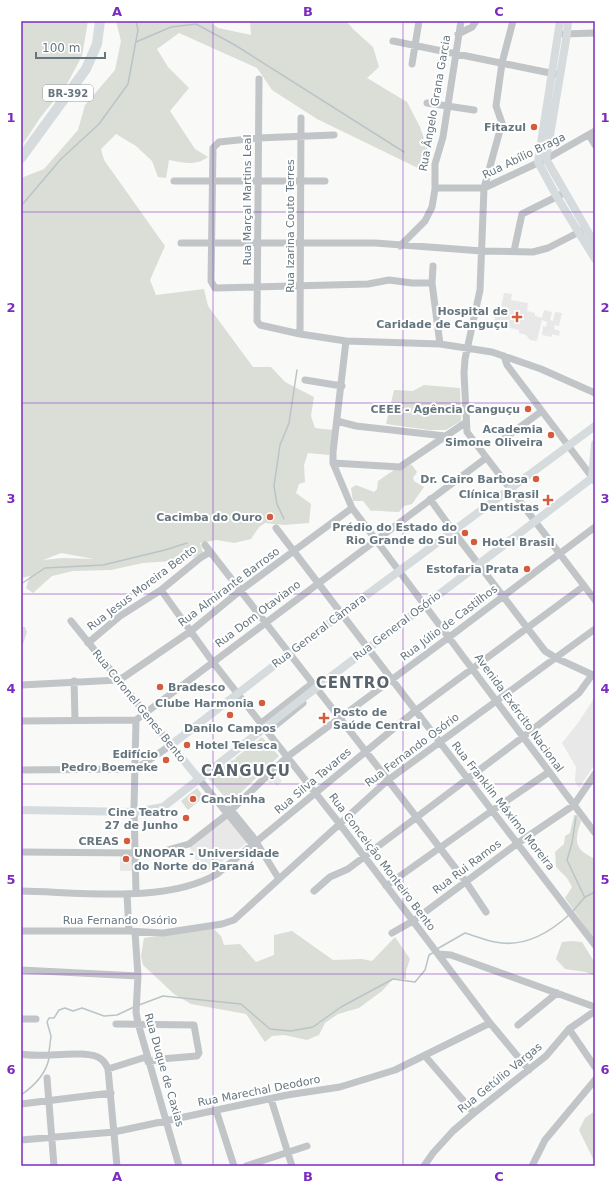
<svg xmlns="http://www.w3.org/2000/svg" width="616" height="1187" font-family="'DejaVu Sans',sans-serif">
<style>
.built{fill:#e7e8e7}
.green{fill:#daded7;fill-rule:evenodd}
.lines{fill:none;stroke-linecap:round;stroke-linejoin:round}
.stream{stroke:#bac4c8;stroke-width:1.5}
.minor{stroke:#c1c5c8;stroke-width:7}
.major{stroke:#d6dbde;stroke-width:8}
.highway{stroke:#d6dbde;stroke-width:10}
.grid{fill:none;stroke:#7b2cbf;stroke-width:1;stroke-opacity:0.55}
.poi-dot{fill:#d45c3d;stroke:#fff;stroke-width:1.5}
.labels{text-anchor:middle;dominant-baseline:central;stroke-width:4;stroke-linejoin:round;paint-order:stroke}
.shield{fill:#fff;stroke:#949fa5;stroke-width:1}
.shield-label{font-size:10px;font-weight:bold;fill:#66767f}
.street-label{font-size:11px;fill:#66767f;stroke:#fff}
.poi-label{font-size:11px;font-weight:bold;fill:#66767f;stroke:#fff;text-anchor:end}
.district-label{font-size:15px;font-weight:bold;letter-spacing:1px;fill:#58636b;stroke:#fff}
.neatline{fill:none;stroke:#7b2cbf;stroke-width:1.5}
.grid-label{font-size:13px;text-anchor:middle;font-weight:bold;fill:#7b2cbf}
</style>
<rect width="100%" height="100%" fill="#f9f9f7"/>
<!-- built -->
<path class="built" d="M504,293l8,1 -1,6 17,3 -1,8 8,2v3l7,2 2,-8 8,2 -2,8 3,1 2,-9 7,1 -3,13 -4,-1 -1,4 6,2 -1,5 -7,-2v3l-10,-2 1,-9 3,1 1,-5 -5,-2 -5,21 -7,-1 -4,-5 -7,-2v-3l-18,-4 -1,3 -7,-1 3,-16h4z
M595,697v67l-16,24 -4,-7 1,-14 -14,-24 16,-20z
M278,768l4,5 -4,4 4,4 -5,5 -4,-4 -2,2 -5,-4z
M226,818l21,25 -31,23 -14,7 -13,-27z
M120,855h12v16h-12z"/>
<!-- green -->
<path class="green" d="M21,21h67l-6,35 -15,28 -27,34 -19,29z
M116,21h93l9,7 33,7 -1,-14h96l8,9 19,17 6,20 -12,11 40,24 13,25 9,26 -7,17 -105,-51 -45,-29 -15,-22 -78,-35 -22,16 11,18 21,21 -19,23 25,38 13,8c-12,9 -24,6 -39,3l-3,18 -8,-1 -6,-16 -16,-15 -20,-12 -15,15 3,11 61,86 -15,34 6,15 48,-6 4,17 45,61h18l14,15 29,15 -3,19 4,12 18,2 -4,25 -21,-2 -4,12 1,17 -6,2 -3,9 15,11 -2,19 -25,2 -19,-2 -6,4 -8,12 -17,4 -17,-3 -17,3 3,10 -16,7 -44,3 -32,7 -38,1 -21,5 -19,17 -7,-5 4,-12 -9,2v-400l23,-9 34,-39 7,-25 30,-35 6,-29zM61,553l33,6h1l-32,-1 -20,2z
M424,385l36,3 1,33 -15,9h-17l-43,-6 8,-34 19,1z
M408,464l4,1 5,7 -4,6 1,3 10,6 -12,17 -8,2 -5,6c-10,0 -18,-2 -28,-1l-8,-10h-10l-2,-13 5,-3 18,7 3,-3 1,-8c12,-8 15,-12 30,-17z
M21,627h4l2,5 -4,12h-2z
M262,737l17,19 -49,47 -22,-25 24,-18 2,1 -1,-2 3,1 -1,-2z
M197,788l7,9 -16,13 -7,-9z
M574,815h3l4,6c-6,19 -8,27 12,37l2,-1v83l-30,-42 7,-11 -5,-9 -11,-11 -1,-15 9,-8 1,-8 5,-3z
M212,927l9,9 3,9 16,-1 16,18 18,-7v-20l18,-4 41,29 29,-1 10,2 23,-24 15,22 -4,12v8h-13l-11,12 -23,17 -21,6 -13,9 -6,12 -12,5 -23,-5 -12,1 -7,6 -19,-28 -55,-10 -17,-10 -31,-29 -2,-9 3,-18z
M571,941l11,1 13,21v13l-9,-4 -21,-3 -9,-10 6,-17z
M595,1111v52l-16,-33 6,-12z"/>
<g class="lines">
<!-- stream -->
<path class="stream" d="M136,42l35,-15 25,-3 39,21 169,107
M21,206l40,-47 38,-35 29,-40 10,-54 -2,-9
M284,519l-7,-15 -3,-18 6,-41 9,-22 8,-53
M21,584l24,-16 58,-3 62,-15 22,-7
M576,817l-4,26 -5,17 17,36
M573,911l12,-14 10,-5
M437,949l28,-16c10,3 20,7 30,9 28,6 54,-9 74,-27
M139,1005l24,-9 78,8 29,25 21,2 22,-4 28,-20 52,-28 22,3 10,-12 4,-15 5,-3
M49,1052l2,-16 -4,-14 2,-4h5l5,-8 6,-2 8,3 9,-3 22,8 13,-1 17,-8
M21,1095c13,-9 25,-20 28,-37"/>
<!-- minor -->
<path class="minor" d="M513,21l-11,42 -6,43 6,17 -18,65 -4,102 -15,69 -1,14 3,59 128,168
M458,34l14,-7 4,-6
M563,34l32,-1
M393,41l167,34
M412,64l7,-43
M259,79l-2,242 3,4 40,9 46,7 94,3 52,8 49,17 54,24
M427,103l47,7
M334,135l-76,3 -39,4 -6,6 -2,133 4,7 153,-4 21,-4 23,3h20
M589,135l6,10
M174,181h151
M435,188h49l62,-29 49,-28
M181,243h194l107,8 51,1 15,-4 35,-18
M400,246l25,-25 7,-14 3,-18v-25l8,-27 18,-116
M514,251l8,-37 42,-21
M433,266l-1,17 8,61
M300,334l1,-216
M346,341l-13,111v11l19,45 243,325
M504,356l3,9 88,116
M305,380l37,6
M337,421l19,5 89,10
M502,440l40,-29
M333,463l67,4 65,-44
M430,499l23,32 92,120 11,7 39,18
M276,528l319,417
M205,545l183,235 78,102 20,30
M161,590l51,71 127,162 151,200 39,47
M88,643l32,-27 41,-26 39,-32 10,-6
M74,681l1,39
M21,685l97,-5 6,-3 67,-46 50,-41 111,-82
M21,721l115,-1 350,-262
M264,721l46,-36
M271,729l32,-26
M21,770l115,-1 35,-24 -100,-124
M199,779l54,66 6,4
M228,809l3,1 22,27 26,42
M21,852l115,1 24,-1 29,-8 36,-28 62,-59 165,-122 143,-108
M386,886l107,-76 56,-38
M21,891c58,1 145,13 196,-17l198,-163 169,-125
M314,891l16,-14 18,-8 175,-132 56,-44 13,-18
M136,893l-2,-85 2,-88
M127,894l2,37
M21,931h108l34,2 59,-9 12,-4 154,-140 207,-151
M135,932l3,44 -2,36 2,11 41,143
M392,933l21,-12 105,-78 56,-38 21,-31
M438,954l13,1 144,52
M21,970l117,6
M21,1019h15
M116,1024l78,1 5,28 -2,3 -36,3 -13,3
M518,1025l39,-32
M569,1029l26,38
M21,1054c20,5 66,-6 80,5 4,3 6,7 7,10l9,97
M425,1056l49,57
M108,1069l38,-12
M47,1078l7,88
M271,1099l21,67
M21,1104l90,-11
M216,1110l18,56
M21,1140l93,-8 173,-37 53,-8 55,-17 95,-47
M246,1166l61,-20
M424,1166l9,-13 20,-22 21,-18 72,-57 23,-27 26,-18
M532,1166l13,-26 50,-60"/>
<!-- major -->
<path class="major" d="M560,21l-22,141 19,35 38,62
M568,21l-1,13 -21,125 49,85
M199,779l-28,-34 170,-131 254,-188
M21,810l114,2 28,-5 153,-119 276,-210 3,-34"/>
<!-- highway -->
<path class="highway" d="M21,158l65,-89 11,-25 3,-23"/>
</g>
<!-- grid -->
<path class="grid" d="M213,21v1145M403,21v1145M21,212h574M21,403h574M21,594h574M21,784h574M21,974h574"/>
<!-- markers -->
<g class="poi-dot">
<circle cx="534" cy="127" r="4"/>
<path d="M515 311h4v4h4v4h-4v4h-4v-4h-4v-4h4z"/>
<circle cx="528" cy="409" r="4"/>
<circle cx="551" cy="435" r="4"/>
<circle cx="536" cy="479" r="4"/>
<path d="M546 494h4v4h4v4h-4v4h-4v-4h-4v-4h4z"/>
<circle cx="270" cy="517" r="4"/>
<circle cx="465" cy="533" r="4"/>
<circle cx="474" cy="542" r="4"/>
<circle cx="527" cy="569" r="4"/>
<circle cx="160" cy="687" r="4"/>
<circle cx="262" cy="703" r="4"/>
<circle cx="230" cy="715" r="4"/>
<path d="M322 712h4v4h4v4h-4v4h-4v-4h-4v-4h4z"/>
<circle cx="187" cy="745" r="4"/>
<circle cx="166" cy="760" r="4"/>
<circle cx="193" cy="799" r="4"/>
<circle cx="186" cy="818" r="4"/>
<circle cx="127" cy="841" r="4"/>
<circle cx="126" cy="859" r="4"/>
</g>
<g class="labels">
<!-- shield labels -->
<rect class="shield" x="43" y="85" width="50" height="16" rx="3"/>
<g class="shield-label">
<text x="68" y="93">BR-392</text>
</g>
<!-- street labels -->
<g class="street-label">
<text transform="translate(435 103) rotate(-80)">Rua Ângelo Grana Garcia</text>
<text transform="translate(524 156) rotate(-26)">Rua Abílio Braga</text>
<text transform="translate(247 200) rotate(-90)">Rua Marçal Martins Leal</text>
<text transform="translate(290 226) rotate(-90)">Rua Izarina Couto Terres</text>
<text transform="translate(229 587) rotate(-37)">Rua Almirante Barroso</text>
<text transform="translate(142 588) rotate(-37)">Rua Jesus Moreira Bento</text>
<text transform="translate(258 614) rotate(-37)">Rua Dom Otaviano</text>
<text transform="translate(449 623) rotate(-37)">Rua Júlio de Castilhos</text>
<text transform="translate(397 626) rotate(-37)">Rua General Osório</text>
<text transform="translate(319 631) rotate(-37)">Rua General Câmara</text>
<text transform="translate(139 706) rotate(51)">Rua Coronel Genes Bento</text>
<text transform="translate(519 713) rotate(54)">Avenida Exército Nacional</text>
<text transform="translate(412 750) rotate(-37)">Rua Fernando Osório</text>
<text transform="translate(313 781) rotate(-40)">Rua Silva Tavares</text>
<text transform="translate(503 806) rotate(52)">Rua Franklin Máximo Moreira</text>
<text transform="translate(382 862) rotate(53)">Rua Conceição Monteiro Bento</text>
<text transform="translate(467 867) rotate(-37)">Rua Rui Ramos</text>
<text x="120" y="920">Rua Fernando Osório</text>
<text transform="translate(164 1070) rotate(74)">Rua Duque de Caxias</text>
<text transform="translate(500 1078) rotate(-39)">Rua Getúlio Vargas</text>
<text transform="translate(259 1091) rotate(-11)">Rua Marechal Deodoro</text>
</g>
<!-- poi labels -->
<g class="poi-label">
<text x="526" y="127">Fitazul</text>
<text x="508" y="311">Hospital de<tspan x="508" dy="13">Caridade de Canguçu</tspan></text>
<text x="520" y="409">CEEE - Agência Canguçu</text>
<text x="543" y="429">Academia<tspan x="543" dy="13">Simone Oliveira</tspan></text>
<text x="528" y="479">Dr. Cairo Barbosa</text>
<text x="539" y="494">Clínica Brasil<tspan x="539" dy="13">Dentistas</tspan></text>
<text x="262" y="517">Cacimba do Ouro</text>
<text x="457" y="527">Prédio do Estado do<tspan x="457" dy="13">Rio Grande do Sul</tspan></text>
<text x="482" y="542" text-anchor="start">Hotel Brasil</text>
<text x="519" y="569">Estofaria Prata</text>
<text x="168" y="687" text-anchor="start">Bradesco</text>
<text x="254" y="703">Clube Harmonia</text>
<text x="333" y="712" text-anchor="start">Posto de<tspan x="333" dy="13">Saúde Central</tspan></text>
<text x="230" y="728" text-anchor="middle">Danilo Campos</text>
<text x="195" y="745" text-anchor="start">Hotel Telesca</text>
<text x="158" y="754">Edifício<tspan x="158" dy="13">Pedro Boemeke</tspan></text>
<text x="201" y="799" text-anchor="start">Canchinha</text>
<text x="178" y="812">Cine Teatro<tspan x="178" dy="13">27 de Junho</tspan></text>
<text x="119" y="841">CREAS</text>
<text x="134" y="853" text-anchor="start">UNOPAR - Universidade<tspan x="134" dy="13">do Norte do Paraná</tspan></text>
</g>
<!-- district labels -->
<g class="district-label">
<text x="353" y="683">CENTRO</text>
<text x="246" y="771">CANGUÇU</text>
</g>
</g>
<!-- border -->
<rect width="616" height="1187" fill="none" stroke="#ffffff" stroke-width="44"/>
<!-- scale -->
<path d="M36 52v6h69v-6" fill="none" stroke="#66767f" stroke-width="2"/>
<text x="42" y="52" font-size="12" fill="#66767f" stroke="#ffffff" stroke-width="3" paint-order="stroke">100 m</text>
<rect x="22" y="22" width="572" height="1143" class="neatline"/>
<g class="grid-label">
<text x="117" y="16">A</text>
<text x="308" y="16">B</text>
<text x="499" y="16">C</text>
<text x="11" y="122">1</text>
<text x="605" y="122">1</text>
<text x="11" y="312">2</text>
<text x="605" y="312">2</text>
<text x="11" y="503">3</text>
<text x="605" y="503">3</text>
<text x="11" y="693">4</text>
<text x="605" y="693">4</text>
<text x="11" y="884">5</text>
<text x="605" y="884">5</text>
<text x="11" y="1074">6</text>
<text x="605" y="1074">6</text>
<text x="117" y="1181">A</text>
<text x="308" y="1181">B</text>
<text x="499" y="1181">C</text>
</g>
</svg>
